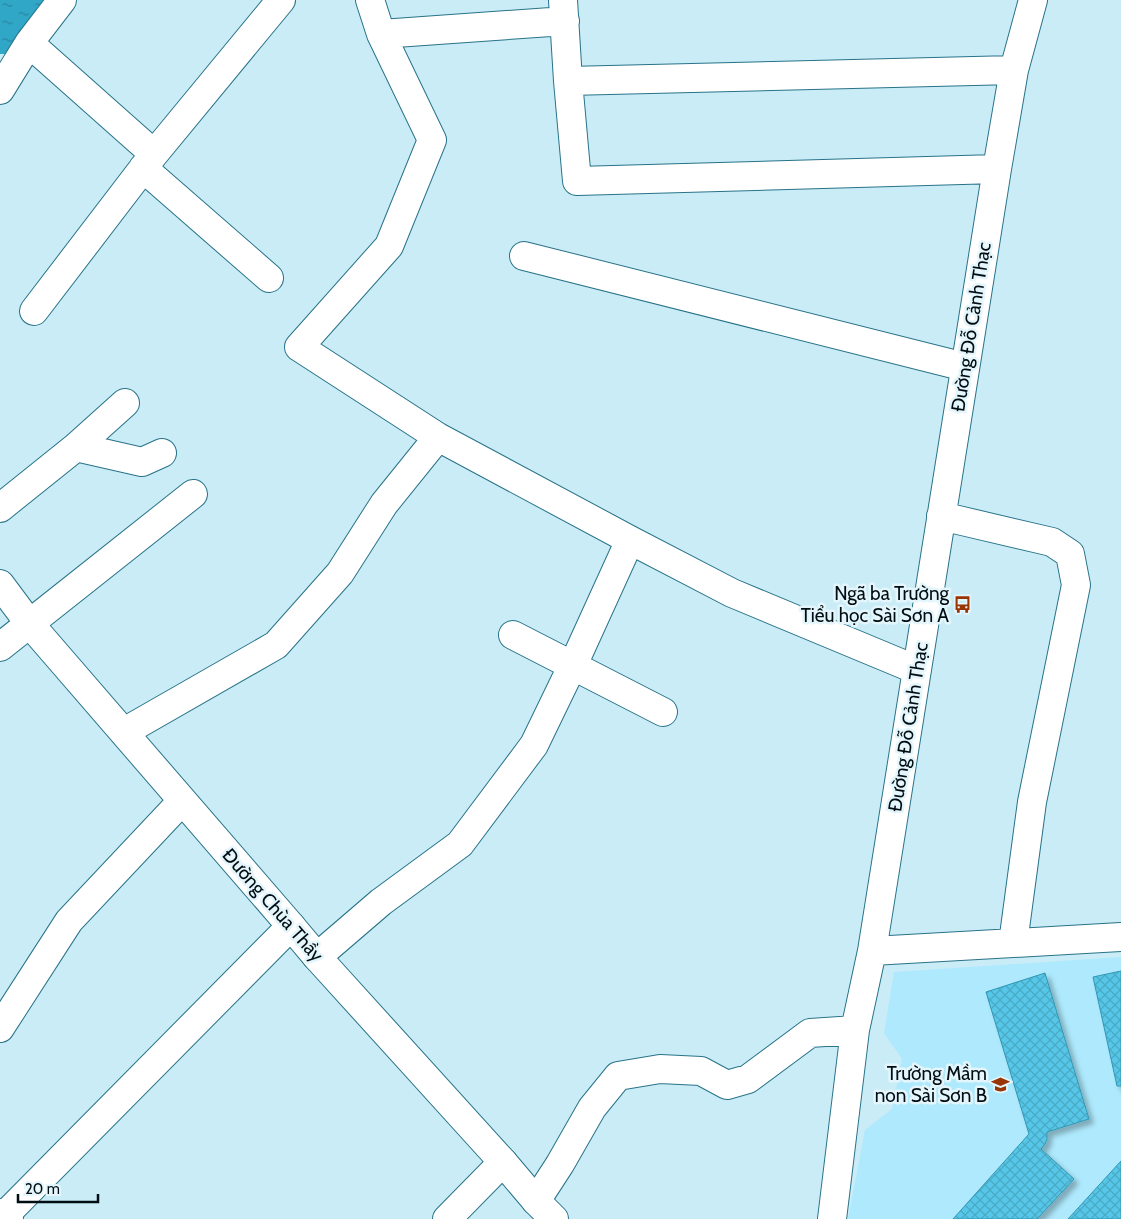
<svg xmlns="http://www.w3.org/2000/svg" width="1121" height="1219" font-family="Cabin,sans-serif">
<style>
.built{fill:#aee9fd}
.water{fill:url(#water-ripples)}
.building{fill:url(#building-cross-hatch);stroke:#3196b2;filter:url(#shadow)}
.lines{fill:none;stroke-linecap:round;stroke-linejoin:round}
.minor-casing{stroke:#287388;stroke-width:30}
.major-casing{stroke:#287388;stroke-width:30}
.minor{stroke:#fff;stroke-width:28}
.major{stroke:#fff;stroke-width:28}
.labels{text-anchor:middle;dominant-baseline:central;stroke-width:5;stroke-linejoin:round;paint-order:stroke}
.street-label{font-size:19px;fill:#000e14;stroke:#e4f6fb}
.poi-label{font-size:19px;fill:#000e14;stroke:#e4f6fb;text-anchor:end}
</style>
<defs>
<pattern id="water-ripples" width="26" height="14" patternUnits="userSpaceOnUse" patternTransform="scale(1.25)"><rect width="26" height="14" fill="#30a7c7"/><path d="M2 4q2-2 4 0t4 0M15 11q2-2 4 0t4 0" fill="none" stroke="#2686a0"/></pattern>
<pattern id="building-cross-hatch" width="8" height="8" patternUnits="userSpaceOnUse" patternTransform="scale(1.25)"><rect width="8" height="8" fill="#57c7e8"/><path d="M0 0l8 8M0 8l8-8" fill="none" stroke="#4aaac6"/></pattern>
<filter id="shadow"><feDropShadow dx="4.5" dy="4.5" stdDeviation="2.5" flood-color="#0004"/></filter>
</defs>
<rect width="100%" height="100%" fill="#c9ecf7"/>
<!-- built -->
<path class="built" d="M1121,957v262h-273l17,-89 27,-21 10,-50 -18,-26 10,-61z"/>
<!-- water -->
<path class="water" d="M0,0h55l-39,50 -11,4h-5z"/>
<!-- building -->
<path class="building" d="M1121,971v115h-4l-24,-109z
M1045,973l44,146 -42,13v7l-2,5 -4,5 33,30 -37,40h-84l76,-85 -43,-142z
M1121,1161v58h-53z"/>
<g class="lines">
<defs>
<path id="minor" d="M370,0l11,34 51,106 -43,106 -90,101 139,90 192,103 102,53 185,77
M563,0l5,81 9,100 420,-12
M381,34l184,-13
M29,43l125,111 127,-154
M568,81l446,-11
M0,90l29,-47 33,-43
M143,168l126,110
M524,256l441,111
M34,311l120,-157
M76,447l49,-44
M0,508l76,-61 66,15 20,-9
M941,516l111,26 18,12 6,31 -44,217 -19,141
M513,635l150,77
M0,647l193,-153
M124,732l152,-87 64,-72 44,-69 54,-67
M872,951l249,-14
M317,957l64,-55 79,-58 74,-99 45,-93 51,-112
M0,1028l69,-107 113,-120
M536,1201l24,-37 32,-56 26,-32 42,-7 41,2 26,14 21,-6 62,-46 45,-3
M4,1216l287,-290
M447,1219l56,-57
M832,1219l23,-189 17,-79 125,-782 17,-99 19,-70"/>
<path id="major" d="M0,584l29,39 262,303 26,31 186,205 33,39 18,18
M0,1213l9,6"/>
</defs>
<!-- minor casing -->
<use href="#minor" class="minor-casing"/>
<!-- major casing -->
<use href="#major" class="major-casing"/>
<!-- minor -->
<use href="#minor" class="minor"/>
<!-- major -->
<use href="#major" class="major"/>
</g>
<!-- icons -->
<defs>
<symbol id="bus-bare" viewBox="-9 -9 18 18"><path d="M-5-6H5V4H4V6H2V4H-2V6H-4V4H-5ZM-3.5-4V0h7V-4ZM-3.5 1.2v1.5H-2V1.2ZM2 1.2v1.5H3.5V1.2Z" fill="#993503" stroke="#e4f6fb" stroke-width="2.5" paint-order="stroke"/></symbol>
<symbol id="school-bare" viewBox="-9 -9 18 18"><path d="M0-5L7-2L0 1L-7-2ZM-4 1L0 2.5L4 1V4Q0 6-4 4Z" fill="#993503" stroke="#e4f6fb" stroke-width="2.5" paint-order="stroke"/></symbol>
</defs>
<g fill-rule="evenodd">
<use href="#bus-bare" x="950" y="592" width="25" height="25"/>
<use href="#school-bare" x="988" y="1072" width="25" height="25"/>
</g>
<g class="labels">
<!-- street labels -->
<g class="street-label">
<text transform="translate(971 327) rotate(-81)">Đường Đỗ Cảnh Thạc</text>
<text transform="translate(908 727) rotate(-81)">Đường Đỗ Cảnh Thạc</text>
<text transform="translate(273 905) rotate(49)">Đường Chùa Thầy</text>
</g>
<!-- poi labels -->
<g class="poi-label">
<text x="949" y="593">Ngã ba Trường<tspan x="949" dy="22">Tiểu học Sài Sơn A</tspan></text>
<text x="987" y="1073">Trường Mầm<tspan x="987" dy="22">non Sài Sơn B</tspan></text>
</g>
</g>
<!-- scale -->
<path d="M18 1194v8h80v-8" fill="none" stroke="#000e14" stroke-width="2.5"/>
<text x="25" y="1194" font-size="15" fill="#000e14" stroke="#e4f6fb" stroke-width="4" paint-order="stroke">20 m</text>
</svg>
